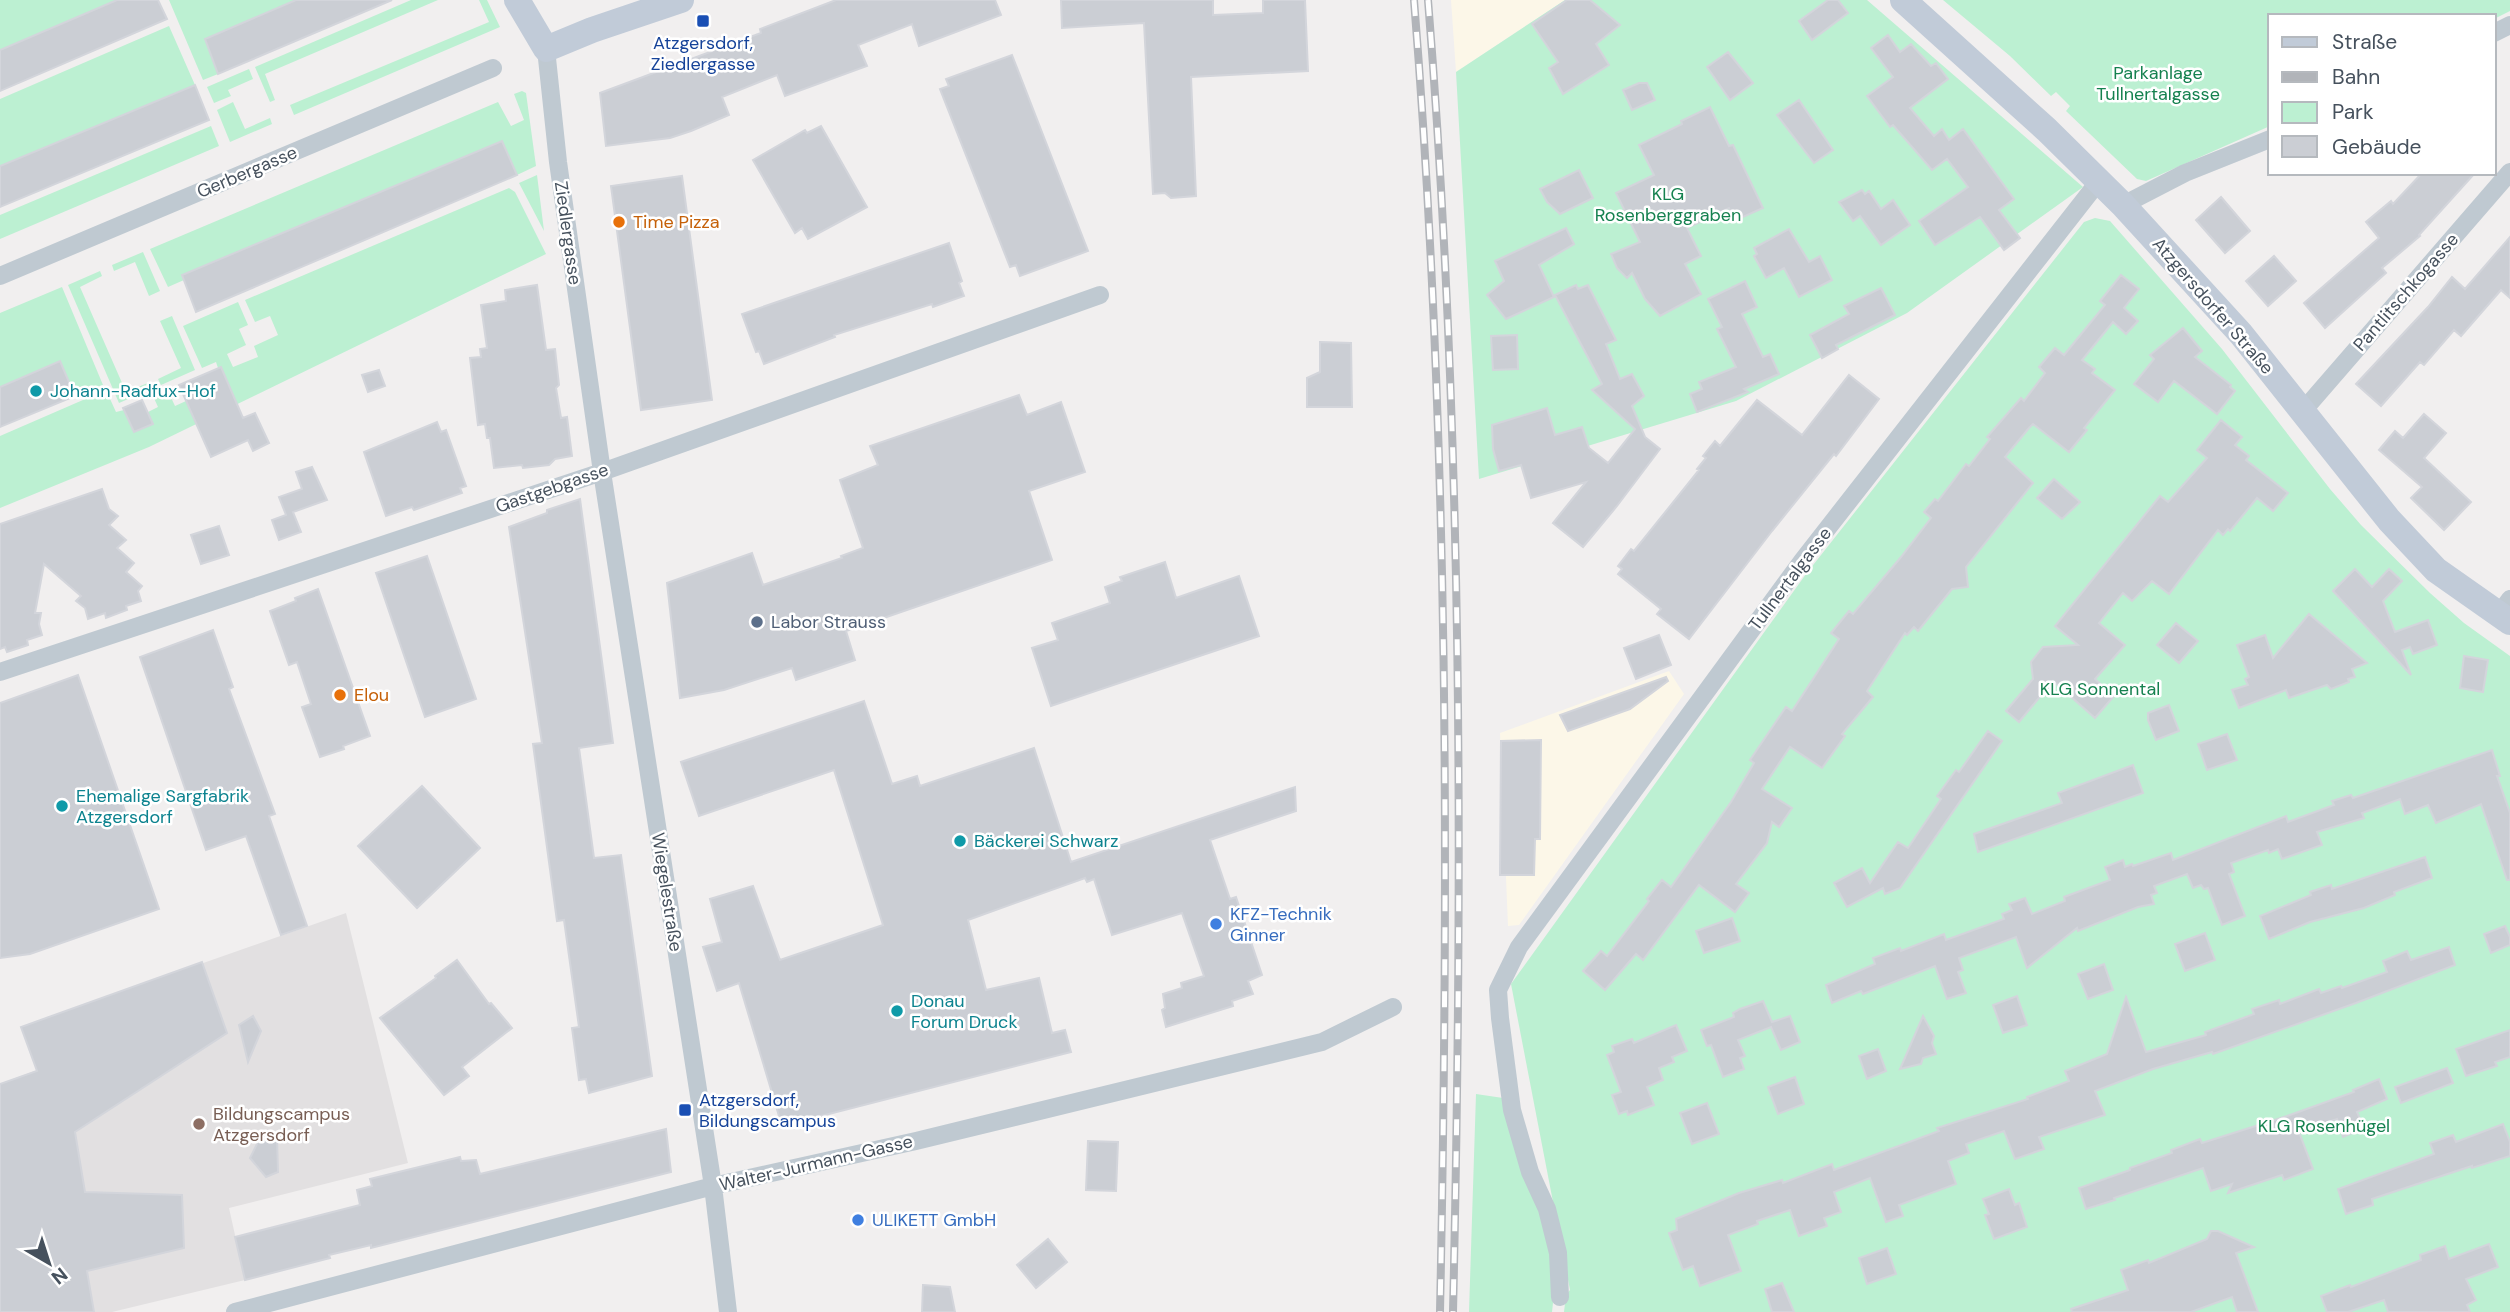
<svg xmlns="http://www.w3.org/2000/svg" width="2510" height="1312" font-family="'DM Sans',sans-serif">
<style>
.commercial{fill:#fcf7e8}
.education{fill:#e2e0e1}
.green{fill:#bcf0d2}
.building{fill:#cbced4;stroke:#d3d5db;stroke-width:2}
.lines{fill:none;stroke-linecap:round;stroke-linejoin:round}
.street{stroke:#bfc9d1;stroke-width:18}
.secondary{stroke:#c1cbd8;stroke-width:26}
.rail-casing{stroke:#b1b4b9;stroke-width:8}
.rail{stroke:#fff;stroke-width:5;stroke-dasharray:16;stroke-linecap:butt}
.transit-dot{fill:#1a4fb4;stroke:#fff;stroke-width:2.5}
.food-dot{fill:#e8710a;stroke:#fff;stroke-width:2.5}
.culture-dot{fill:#0f9aa8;stroke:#fff;stroke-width:2.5}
.service-dot{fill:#5c6f8a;stroke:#fff;stroke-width:2.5}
.shop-dot{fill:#3f7fe0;stroke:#fff;stroke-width:2.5}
.education-dot{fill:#8d6e63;stroke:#fff;stroke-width:2.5}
.labels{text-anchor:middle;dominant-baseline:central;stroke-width:5;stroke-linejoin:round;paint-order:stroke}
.transit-label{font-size:18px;fill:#164399;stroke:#fff}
.park-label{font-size:18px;fill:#15814f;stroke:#fff}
.street-label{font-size:18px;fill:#46515d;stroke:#fff}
.food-label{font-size:18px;fill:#c56008;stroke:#fff;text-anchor:start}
.culture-label{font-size:18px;fill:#0d838f;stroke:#fff;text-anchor:start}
.service-label{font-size:18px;fill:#4e5e75;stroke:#fff;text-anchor:start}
.shop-label{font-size:18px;fill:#366cbe;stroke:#fff;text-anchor:start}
.education-label{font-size:18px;fill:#785e54;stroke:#fff;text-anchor:start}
</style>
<rect width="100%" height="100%" fill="#f1efef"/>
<!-- commercial -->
<path class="commercial" d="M1451,0h114l-109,72z
M1669,671l15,23 -165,231 -11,1 -8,-193z"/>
<!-- education -->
<path class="education" d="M346,913l62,250 -179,45 16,72 -133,32h-112v-228l37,-14 -16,-43z"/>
<!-- green -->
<path class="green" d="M0,0h117l-117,50z
M169,0h127l-91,39 13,35 -15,6z
M411,0h27l-173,74 10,26 -5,2 -15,-35z
M479,0h8l13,27 -206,88 -4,-10 199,-83z
M1565,0h302l216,187 -176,126 -171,88 -257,78 -23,-407z
M1943,0h567v11l-16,8v-3h-224v110l-124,55 -9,-2 -71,-68 4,-5 -14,-14 -5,4 -41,-40z
M169,26l26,59 -195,81v-67z
M249,69l4,10 -25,11 3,6 -17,7 -7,-16z
M522,91l4,2 10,73 -19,9 -15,-33 -319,133 1,5 -16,7 -18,-38 348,-147 13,24 13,-6 -10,-26z
M233,102l12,27 25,-11 2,6 -42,18 -13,-32z
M211,126l8,20 -219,93v-24z
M537,175l7,56 -25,-48z
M509,188l6,4 31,62 -397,193 -149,61v-72l106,-46 10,22 8,-2 10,22 19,-8 -5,-12 10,-5 -5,-11 14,-7 8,17 11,-5 32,-33 -2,-6 -14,6 -19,-42 55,-24 10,23 -9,4 7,16 -19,9 6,13 25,-10 -4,-11 24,-11 -8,-19 -15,6 -10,-22z
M2095,218l15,3 112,128 108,140 31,36 69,68 34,30 46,33v656h-946l2,-17 4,-5 -59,-306 295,-410 278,-352z
M143,252l17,39 -11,5 -14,-34 -21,9 -2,-6z
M100,271l2,5 -22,11 46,105 24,-10 3,6 -34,15 -51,-118z
M62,287l41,98 -28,11 -15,-35 -60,26v-74z
M172,316l23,54 -34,15 -3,-6 23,-11 -21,-47z
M1476,1094l27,4 40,119 12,68 -3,27h-83z"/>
<!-- building -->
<path class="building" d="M117,0h41l9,19 -167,72v-41z
M296,0h96l-174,74 -13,-35z
M836,0h159l6,15 -82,31 -7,-22 -54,21 9,21 -82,30 -8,-21 -55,22 7,18 -38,16 -21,7 -64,8 -6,-53 161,-60 -1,-4z
M1061,0h152v15l50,-2v-13h42l3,71 -117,6 5,119 -25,2 -6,-5 -12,1 -9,-171 -82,5z
M1567,0h23l30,25 -24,19 13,21 -46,29 -14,-26 9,-6 -26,-38z
M1828,0h10l10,13 -36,27 -13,-19z
M1888,35l12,17 11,-8 20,22 5,-3 12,16 -38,29 24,28 8,-7 7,11 14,-11 51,70 -15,11 21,28 -16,12 -24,-33 -45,28 -16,-24 49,-34 -21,-28 -15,11 -39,-45 -3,2 -23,-31 26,-19 -22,-29z
M1728,52l25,31 -23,17 -23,-33z
M1012,55l76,196 -68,25 -4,-11 -6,2 -70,-178 9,-3 -3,-7z
M1639,83h8l8,17 -23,10 -9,-20z
M195,85l14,35 -209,87v-41z
M1799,100l34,50 -19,13 -37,-48z
M1710,107l19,39 4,-1 30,63 -29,13 -5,-13 -42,20 14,28 -16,8 16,30 -41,22 -15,-17 -13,-26 -5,5 -10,-10 -6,-14 29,-12 -24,-49 38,-18 -15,-30 43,-21 -1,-3z
M821,126l46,81 -59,32 -6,-11 -7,5 -42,-73 52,-30 2,3z
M502,141l15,34 -321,137 -14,-37z
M1579,170l14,28 -33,16 -13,-12 -7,-13z
M2422,173h53l-56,62 1,1 -38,32 4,5 -61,55 -21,-25 75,-65 -13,-16 25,-21 2,3z
M682,176l30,224 -71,10 -30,-224z
M1862,190l3,4 4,-3 12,18 12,-9 17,25 -29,20 -21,-29 -7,5 -14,-19z
M2221,197l29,34 -25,22 -29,-33z
M1566,228l8,16 -35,21 15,32 -48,22 -19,-24 17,-14 -9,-20z
M1789,229l20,33 11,-6 12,24 -33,17 -15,-29 -18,10 -12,-22 3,-2 -3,-6z
M2510,237v61l-9,-8 -40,46 -7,-6 -30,35 -4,-3 -39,44 -25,-22 72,-77 24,-30 13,12z
M949,243l13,38 -3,2 5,13 -31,11 -1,-3 -98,31 1,2 -71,27 -5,-13 -3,1 -14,-38z
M2274,256l22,25 -28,25 -22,-25z
M2121,275l18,14 -15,19 14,13 -12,13 -13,-12 -31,38 13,9 -3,4 23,17 -31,38 3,2 -18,22 -36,-28 -4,4 -24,29 28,26 -67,84 2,20 -16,2 -34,42 -4,-4 -7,8 -2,-2 -38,58 6,6 -31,37 3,2 -23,32 -32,-21 -28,42 30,19 -13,19 -7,-5 -5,21 -31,41 13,9 -14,19 -36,-27 -56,75 -7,-6 -31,36 -22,-19 18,-20 6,5 42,-55 -2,-2 15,-19 9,7 60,-85 23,-39 -4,-3 36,-53 6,4 47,-72 -8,-6 18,-22 4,3 48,-57 30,-39 -7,-6 11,-13 3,2 28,-37 3,2 21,-27 -3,-2 34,-39 3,3 21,-28 -6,-6 16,-19 9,7 41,-50 -5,-4z
M1745,281l12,26 -15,7 21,43 7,-3 9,20 -35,15 4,3 -51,20 -7,-18 12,-5 -3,-7 37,-15 -19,-38 5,-2 -14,-28z
M537,285l9,65 9,-1 4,36 -3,3 5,30 6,-1 5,39 -17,3 -6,6 -26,3 -1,-3 -28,3 -4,-30h-3l-2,-14 -7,1 -8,-67 11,-1 -1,-8 7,-1 -6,-43 25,-4 -1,-11z
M1576,285l2,4 10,-4 28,55 -10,4 14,35 12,-5 12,22 -12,10 13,31 15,12 -43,57 -34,41 -30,-24 33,-41 -55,16 -10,-33 -22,6 -6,-22 -1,-24 55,-17 8,27 27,-8 7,21 19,15 27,-34 -43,-39 10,-6 -47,-89z
M1881,288l14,27 -59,30 2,4 -16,9 -12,-23 39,-21 -5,-8z
M2183,328l19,23 -7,6 36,28 -1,2 5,4 -18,23 -43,-33 -16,21 -24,-18 20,-25 -4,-4z
M1517,335l1,34 -25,1 -2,-34z
M1320,342l31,1 1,64h-45v-29l13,-6z
M60,361l15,35 -75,31v-40z
M221,367l22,51 12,-5 14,30 -16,8 -5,-11 -37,17 -32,-72z
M379,370l6,16 -17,6 -6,-17z
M1849,375l30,24 -43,57 -2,-2 -62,77 -83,108 -32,-25 4,-5 -43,-35 4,-5 -4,-3 13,-17 3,2 65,-81 -2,-1 9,-11 -3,-2 12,-15 5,5 37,-46 45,35z
M1019,395l8,20 34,-13 24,70 -56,19 23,69 -206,71 9,29 -59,20 -4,-12 -68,22 -44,8 -13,-115 85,-30 11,32 79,-27 -1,-2 22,-8 -23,-68 38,-15 -8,-19z
M142,400l11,24 -19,8 -11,-24z
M2424,414l22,19 -22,25 47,44 -27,28 -33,-32 11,-11 -43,-37 16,-19 8,7z
M2221,420l21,17 -7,8 14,11 -3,4 42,33 -15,18 -16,-13 -27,33 -2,-2 -5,6 -5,-5 -49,64 -17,-13 -20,20 -9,-8 -24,30 26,22 -30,34 19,17 -19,22 -42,-37 -34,41 -13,-11 27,-32 -2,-17 12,-15 35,-2 -23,-19 105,-130 8,6 39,-44 -10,-8z
M437,422l4,10 5,-2 20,56 -6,2 2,5 -48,17 -2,-3 -26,9 -22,-64z
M312,467l15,33 -34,12 8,20 -22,8 -7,-20 14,-5 -7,-18 23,-8 -6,-17z
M2054,479l26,23 -18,17 -25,-21z
M102,489l7,20 9,7 -9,9 17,15 -9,8 17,15 -8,9 16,14 -4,5 3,10 -15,5 1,4 -21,8 -1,-5 -17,6 -3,-11 -9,-7 5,-5 -37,-32 -9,49h6l-2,11 3,11 -15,5 1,5 -21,7 -2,-5 -5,2v-125z
M580,499l33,244 -34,5 15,110 27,-3 31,221 -63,17 -3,-14 -7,1 -7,-52 7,-1 -15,-107 -7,1 -24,-177 9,-1 -33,-216 38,-14v-3z
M219,526l10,29 -28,9 -10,-29z
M427,556l49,143 -51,18 -49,-144z
M1165,562l11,36 63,-22 20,60 -208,70 -19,-58 26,-8 -6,-17 58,-20 -5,-16 17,-6 -2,-4z
M2355,569l17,18 17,-18 13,12 -19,20 12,31 33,-12 9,25 -24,9 -3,-7 -8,3 9,25 -78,-84z
M318,589l52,147 -27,10 1,3 -24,8 -18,-50 9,-3 -14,-42 -8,3 -19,-54 26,-10 -1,-3z
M2309,614l58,49 -15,6 3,8 -7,2 1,3 -18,7 -4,-4 -38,13 -3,-8 -47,18 -7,-18 16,-5 -3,-6 4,-2 -12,-32 28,-10 8,23z
M2176,623l22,18 -19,22 -22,-18z
M213,630l20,57 -4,2 46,125 -6,2 38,110 -26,9 -35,-99 -40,14 -66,-193z
M1659,635l12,30 -35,14 -12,-31z
M2464,656l24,4 -5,32 -23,-4z
M78,675l81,234 -129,45 -30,4v-255z
M1666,677l2,4 -38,28 -62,22 -8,-16z
M864,701l28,83 25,-8 3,10 114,-38 37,114 224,-75 1,24 -86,29 20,59 6,-2 26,78 -14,6 5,13 -21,7 1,5 -67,21 -4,-17 3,-2 -2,-14 19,-6 -1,-5 23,-7 -22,-63 -70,22 -18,-56 -7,3 -2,-4 -117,42 18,70 53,-12 13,55 13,-3 6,22 -289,74 -43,-143 -22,8 -14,-44 19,-5 -12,-43 43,-13 27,74 103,-35 -49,-155 -135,46 -18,-54z
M2169,705l10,26 -23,9 -8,-20v-7z
M1988,731l14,10 -102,147 -15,6 -2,-6 -36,19 -13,-24 28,-15 8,15 28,-41 10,6 33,-49 -4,-3 19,-26 3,2z
M2227,734l10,26 -30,10 -9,-26z
M1541,740l-1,99h-5l-1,36h-34l1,-134z
M2492,750l8,26h-3l13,37v67h-3l-26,-76 -45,19 -8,-18 -23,9 -5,-15 -38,14 2,5 -47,14 5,13 -40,14 -4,-10 -9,4 -1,-3 -37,13 3,9 -5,2 16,42 -23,9 -14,-37 -4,1 -3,-4 -8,3 -6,-14 -33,12 3,7 -6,2 3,9 -16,3 -60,24 -1,-3 -50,40 -11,-31 -57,21 4,12 -5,2 8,21 -19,6 -12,-33 -72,28 -2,-3 -29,12 -6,-18 49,-21 -2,-6 27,-10 1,3 43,-17 2,6 58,-21 -2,-5 10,-4 -3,-6 16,-6 7,16 33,-13 -1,-4 46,-17 -5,-13 18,-7 2,7 7,-3 1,2 38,-13 2,7 113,-44 2,6 46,-17 -2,-4 19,-6 2,3z
M2133,765l10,28 -165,59 -4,-18 88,-31 -4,-10z
M422,786l58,62 -63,60 -59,-62z
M2425,857l7,21 -38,14 1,3 -31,13 -54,14 -41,17 -9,-23 51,-21 -1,-3 21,-7 1,4z
M1732,918l8,23 -36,12 -8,-22z
M2505,926l5,11v8l-19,8 -7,-19z
M2205,933l10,27 -30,11 -10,-27z
M2449,947l6,18 -99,38 -143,51 -1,-2 -59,17 -58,22 10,24 -66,22 5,12 -29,10 -11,-28 -38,13 3,9 -21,8 8,23 -57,21 4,11 -17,6 -16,-44 -36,14 7,20 -17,6 3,8 -28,10 -9,-26 -33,11 1,3 -30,11 13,36 -41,15 -7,-20 -10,4 -14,-37 8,-3 -1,-11 63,-26 43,-13 1,3 49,-19 2,6 105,-39 -2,-3 91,-29 -1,-2 42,-16 -4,-10 42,-17 19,-57 20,55 60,-17 -1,-3 49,-18 -2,-5 27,-9 1,4 39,-15 2,4 20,-7 1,2 45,-16 -4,-11 24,-10 4,9z
M457,960l32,44 2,-1 21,25 -50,39 7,9 -25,19 -64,-77 56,-40 -1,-2z
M202,962l25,71 -152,99 10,60 97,3 2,53 -97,23 7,41h-94v-228l37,-13 -16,-44z
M2104,964l9,26 -25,9 -10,-25z
M2017,996l10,29 -24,8 -10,-28z
M1763,1001l9,21 18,-6 10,26 -19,8 -10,-23 -33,13 7,16 -5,2 4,11 -21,8 -12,-32 -4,1 -6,-16 33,-13 -1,-4 7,-4z
M253,1016l8,15 -13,31 -9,-37z
M1923,1016l11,20 -2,7 4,11 -13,4 -2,6 -21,5z
M1676,1025l11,26 -15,6 2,5 -15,6 4,12 -16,7 7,18 -26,10 -1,-4 -8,3 -7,-19 9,-3 -14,-37 7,-3 -2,-6 20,-7 2,4z
M2510,1030v27l-15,5 2,4 -31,10 -10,-27z
M1878,1049l8,22 -19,8 -8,-23z
M2447,1068l6,15 -52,20 -6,-16z
M1795,1077l9,27 -26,10 -10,-27z
M2379,1079l8,20 -30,13 7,16 -21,9 -6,-18 -38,13 14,37 -29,11 -2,-5 -54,18 4,-9 -21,7 -8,-23 -89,30 1,2 -29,9 -7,-21 51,-18v-2l42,-15 -1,-3 29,-11 2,4 85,-27 67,-24 -1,-2z
M1707,1103l12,31 -27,10 -12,-31z
M2503,1124l7,18v14l-38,12v-2l-100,33 1,6 -27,9 -8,-25 96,-35 -4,-11 23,-8 3,7z
M666,1129l5,43 -300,76v-3l-42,10 1,3 -85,22 -10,-43 125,-32 -3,-15 15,-4 -2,-7 90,-22 1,4 15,-1 4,14z
M263,1132l14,5 1,35 -12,5 -16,-19z
M1088,1141l30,1 -2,49 -30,-1z
M2009,1189l6,16 4,-2 8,24 -33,12 -9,-24 4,-1 -6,-15z
M2211,1231h7l36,16 -18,6 22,59h-21l-5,-15 -41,15h-119l-1,-3 57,-19 -7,-20 27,-10 1,3 58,-24z
M1048,1239l19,23 -31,26 -19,-23z
M2489,1244l9,23 -32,12 10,21 -9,5 3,7h-82l-4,-12 -36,12h-21l-6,-16 29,-11 1,2 70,-27 -1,-5 25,-9 4,13z
M1887,1248l9,26 -29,10 -8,-26z
M1782,1283l12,29h-22l-7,-23z
M923,1285l27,2 5,25h-33z"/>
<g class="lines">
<!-- street -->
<path class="street" d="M2494,33l16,-8
M546,49l12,113 44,310 111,714 15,126
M2123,205l62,-32 85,-34
M0,276l493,-208
M2302,412l208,-240
M2499,614l11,-15
M0,672l602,-200 498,-177
M1560,1297l-2,-44 -11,-44 -17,-37 -18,-62 -12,-92 -2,-28 21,-43 283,-386 297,-380
M235,1312l478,-126 203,-45 406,-99 71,-35"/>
<!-- secondary -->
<path class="secondary" d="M517,0l29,49 46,-19 89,-30
M1903,0l144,130 76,75 118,129 148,186 47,50 74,52"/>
<defs>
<path id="rail" d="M1414,0c35,436 35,875 26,1312
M1428,0c35,436 35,875 25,1312"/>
</defs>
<!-- rail casing -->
<use href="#rail" class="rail-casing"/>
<!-- rail -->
<use href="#rail" class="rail"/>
</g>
<!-- markers -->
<g class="transit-dot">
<rect x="696" y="14" width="14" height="14" rx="3.5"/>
<rect x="678" y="1103" width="14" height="14" rx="3.5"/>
</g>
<g class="food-dot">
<circle cx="619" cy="222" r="7"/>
<circle cx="340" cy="695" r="7"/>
</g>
<g class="culture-dot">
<circle cx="36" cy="391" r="7"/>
<circle cx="62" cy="806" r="7"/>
<circle cx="960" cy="841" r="7"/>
<circle cx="897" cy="1011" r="7"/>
</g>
<circle class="service-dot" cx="757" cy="622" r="7"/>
<g class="shop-dot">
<circle cx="1216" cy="924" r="7"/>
<circle cx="858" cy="1220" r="7"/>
</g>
<circle class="education-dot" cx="199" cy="1124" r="7"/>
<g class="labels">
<!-- transit labels -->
<g class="transit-label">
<text x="703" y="43">Atzgersdorf,<tspan x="703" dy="21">Ziedlergasse</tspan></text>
<text x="699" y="1100" text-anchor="start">Atzgersdorf,<tspan x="699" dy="21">Bildungscampus</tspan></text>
</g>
<!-- park labels -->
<g class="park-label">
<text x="2158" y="73">Parkanlage<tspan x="2158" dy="21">Tullnertalgasse</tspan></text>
<text x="1668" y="194">KLG<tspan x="1668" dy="21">Rosenberggraben</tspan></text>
<text x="2100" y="689">KLG Sonnental</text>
<text x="2324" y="1126">KLG Rosenhügel</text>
</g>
<!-- street labels -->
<g class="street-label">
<text transform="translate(247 172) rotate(-23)">Gerbergasse</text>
<text transform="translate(568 233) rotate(82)">Ziedlergasse</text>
<text transform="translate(2406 292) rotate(-49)">Pantlitschkogasse</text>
<text transform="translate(2213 306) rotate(49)">Atzgersdorfer Straße</text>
<text transform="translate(552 488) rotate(-19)">Gastgebgasse</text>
<text transform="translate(1790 579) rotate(-53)">Tullnertalgasse</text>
<text transform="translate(667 892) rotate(81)">Wiegelestraße</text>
<text transform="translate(816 1163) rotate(-13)">Walter-Jurmann-Gasse</text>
</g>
<!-- food labels -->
<g class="food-label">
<text x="633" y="222">Time Pizza</text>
<text x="354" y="695">Elou</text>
</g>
<!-- culture labels -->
<g class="culture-label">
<text x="50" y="391">Johann-Radfux-Hof</text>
<text x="76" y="796">Ehemalige Sargfabrik<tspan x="76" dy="21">Atzgersdorf</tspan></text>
<text x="974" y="841">Bäckerei Schwarz</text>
<text x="911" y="1001">Donau<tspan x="911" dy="21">Forum Druck</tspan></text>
</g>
<!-- service labels -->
<g class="service-label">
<text x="771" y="622">Labor Strauss</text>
</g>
<!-- shop labels -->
<g class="shop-label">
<text x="1230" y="914">KFZ-Technik<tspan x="1230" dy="21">Ginner</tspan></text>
<text x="872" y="1220">ULIKETT GmbH</text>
</g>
<!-- education labels -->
<g class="education-label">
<text x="213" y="1114">Bildungscampus<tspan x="213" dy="21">Atzgersdorf</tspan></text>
</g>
</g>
<!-- legend -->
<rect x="2268" y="14" width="228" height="161" fill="#ffffff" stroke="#b5b9be" stroke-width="2"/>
<rect x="2282" y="37" width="35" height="10" fill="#c1cbd8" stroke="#b5b9be" stroke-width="2"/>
<text x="2332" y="49" font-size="21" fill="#46515d">Straße</text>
<rect x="2282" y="72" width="35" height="10" fill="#b1b4b9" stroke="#b5b9be" stroke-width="2"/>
<text x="2332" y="84" font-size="21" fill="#46515d">Bahn</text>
<rect x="2282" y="102" width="35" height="21" fill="#bcf0d2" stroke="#b5b9be" stroke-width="2"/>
<text x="2332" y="119" font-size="21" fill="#46515d">Park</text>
<rect x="2282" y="136" width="35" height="21" fill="#cbced4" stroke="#b5b9be" stroke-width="2"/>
<text x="2332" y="154" font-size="21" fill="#46515d">Gebäude</text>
<!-- north arrow -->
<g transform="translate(49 1263) rotate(141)" stroke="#ffffff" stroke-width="5" paint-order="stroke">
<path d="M0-5L12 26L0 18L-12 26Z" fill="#46515d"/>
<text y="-10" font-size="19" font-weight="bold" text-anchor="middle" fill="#46515d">N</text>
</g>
</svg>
